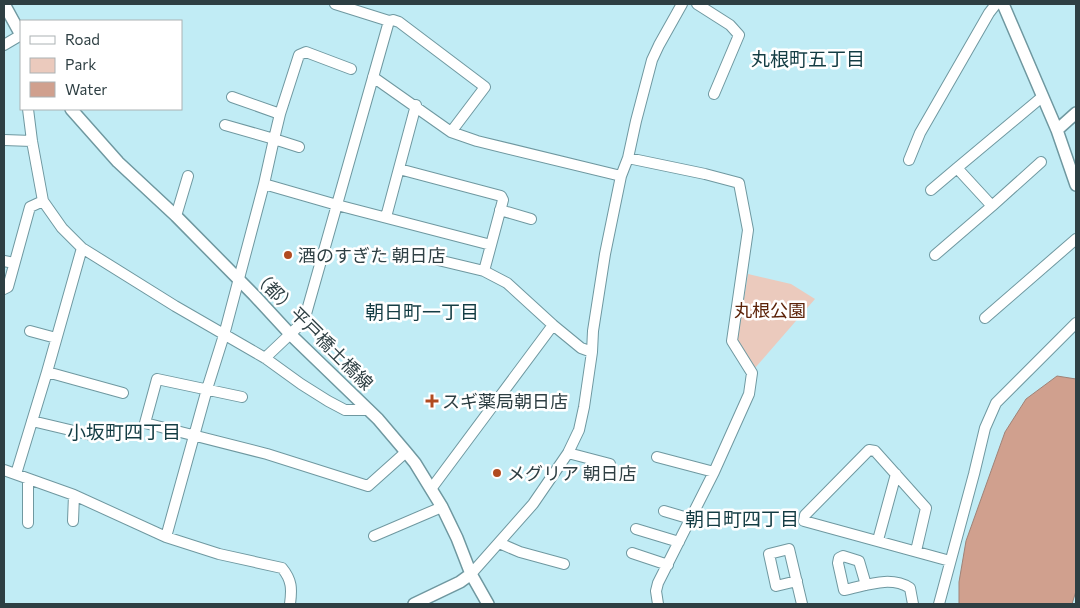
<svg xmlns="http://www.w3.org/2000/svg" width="1080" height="608" font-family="Commissioner,'Noto Sans JP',sans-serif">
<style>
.green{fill:#ebcabd}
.water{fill:#d0a08e;stroke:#9f8378}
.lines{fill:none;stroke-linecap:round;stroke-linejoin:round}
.minor-casing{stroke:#6f98a0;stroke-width:12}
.tertiary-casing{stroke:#6f98a0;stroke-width:14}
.minor{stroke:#fff;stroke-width:10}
.tertiary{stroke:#fff;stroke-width:11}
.poi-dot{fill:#b14b20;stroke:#fff;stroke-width:2}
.labels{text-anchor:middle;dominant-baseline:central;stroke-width:5;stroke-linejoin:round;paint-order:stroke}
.poi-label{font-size:18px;fill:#2e3f43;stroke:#fff;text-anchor:start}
.park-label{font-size:18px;fill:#5c2208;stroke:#fff}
.street-label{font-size:18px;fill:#2e3f43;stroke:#fff}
.neighbourhood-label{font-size:19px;fill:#143d44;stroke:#fff}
</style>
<rect width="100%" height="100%" fill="#c1ecf5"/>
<!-- green -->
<path class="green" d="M748,274l43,10 24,15 -60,69 -18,-26z"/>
<!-- water -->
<path class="water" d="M1057,376l19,3v212l-4,13h-113v-22l7,-41 39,-109 21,-33z"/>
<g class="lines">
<defs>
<path id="minor" d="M335,4l54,17
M697,4l33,21 9,10 -25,59
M4,45l17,-10
M373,77l78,55 26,9 144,35
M232,97l48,17 -6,25 25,8
M28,109l4,32 11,60 19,27 20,20 93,58 90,52 36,26 27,17 17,9h24
M280,114l19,-59 7,-3 45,17
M225,125l49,14 -10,45
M4,140l28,1
M628,158l77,16 34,9 9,47 -16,111 20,32 -3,21 -35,78 -56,111 -2,8 2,13
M909,160l11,-27 69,-120 7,-9
M399,169l102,27 2,4 -12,45
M931,190l26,-22
M992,206l49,-44
M500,210l31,9
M176,216l12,-40
M386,217l30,-112
M935,255l57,-49 -35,-38 85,-71
M438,260l46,11
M4,261l10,2
M4,289l4,-2 22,-80 13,-6
M985,318l91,-79
M30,331l26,7
M265,358l39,-37 85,-300 4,-1 6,2 86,65 -34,45
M47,372l76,21
M242,397l-85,-18 -12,44 122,31 101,32 38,-34
M32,421l59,14
M568,453l42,11
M657,457l57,15
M4,470l70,25 92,42 53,17 63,14c10,12 10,21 8,36
M16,474l31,-102 35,-124
M28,479v44
M431,489l122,-164
M664,511l27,8
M73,521l1,-26
M636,529l43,13
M374,536l68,-29
M166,537l41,-148 17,-54 40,-151 73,21 154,40 -7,26 23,12 46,42 28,23 11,4
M878,540l18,-66
M499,543l21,9 44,12
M916,551l10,-43 -51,-57 -6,-1 -64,65 -1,6 146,40
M632,553l36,12
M471,574l62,-70 35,-51 11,-23 5,-23 8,-55 1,-21 12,-77 16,-78 7,-18 8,-37 16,-61 7,-15 23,-41
M797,581l-21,5 -7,-32 20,-5 13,55
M866,585l-7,-24 -16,-5 -4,2 -1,5 6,27c21,-4 46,-15 66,-2l3,16
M939,604l35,-130 11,-46 11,-25 80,-80"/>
<path id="tertiary" d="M4,4l17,31
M1003,4l54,126 19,55
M71,109l47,53 58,54 78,79 37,40 87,84 28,33 9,11 27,44 15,31 14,36 17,30
M1057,130l19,-17
M414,604l46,-22 11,-8"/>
</defs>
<!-- minor casing -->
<use href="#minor" class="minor-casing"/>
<!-- tertiary casing -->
<use href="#tertiary" class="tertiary-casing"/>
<!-- minor -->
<use href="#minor" class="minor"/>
<!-- tertiary -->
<use href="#tertiary" class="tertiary"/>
</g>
<!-- markers -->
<g class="poi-dot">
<circle cx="288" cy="255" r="5"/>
<path d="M429.5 393.5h5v5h5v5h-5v5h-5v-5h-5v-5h5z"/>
<circle cx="497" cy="473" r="5"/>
</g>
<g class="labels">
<!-- poi labels -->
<g class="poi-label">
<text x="298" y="255">酒のすぎた 朝日店</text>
<text x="442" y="401">スギ薬局朝日店</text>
<text x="507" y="473">メグリア 朝日店</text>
</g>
<!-- park labels -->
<g class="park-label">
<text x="770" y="310">丸根公園</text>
</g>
<!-- street labels -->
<g class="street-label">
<text transform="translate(313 329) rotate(45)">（都）平戸橋土橋線</text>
</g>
<!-- neighbourhood labels -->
<g class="neighbourhood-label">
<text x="808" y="58">丸根町五丁目</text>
<text x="422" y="311">朝日町一丁目</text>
<text x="124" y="431">小坂町四丁目</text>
<text x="742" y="518">朝日町四丁目</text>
</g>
</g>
<!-- border -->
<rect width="1080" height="608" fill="none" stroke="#2e3f43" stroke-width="10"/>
<!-- legend -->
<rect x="20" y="20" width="162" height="90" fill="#ffffff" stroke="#abb2b4"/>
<rect x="30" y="36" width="25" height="8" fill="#ffffff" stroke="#abb2b4"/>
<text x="65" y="45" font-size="15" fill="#2e3f43">Road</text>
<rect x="30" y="58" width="25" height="15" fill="#ebcabd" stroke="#abb2b4"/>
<text x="65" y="70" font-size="15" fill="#2e3f43">Park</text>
<rect x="30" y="82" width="25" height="15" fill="#d0a08e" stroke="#abb2b4"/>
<text x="65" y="95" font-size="15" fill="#2e3f43">Water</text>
</svg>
